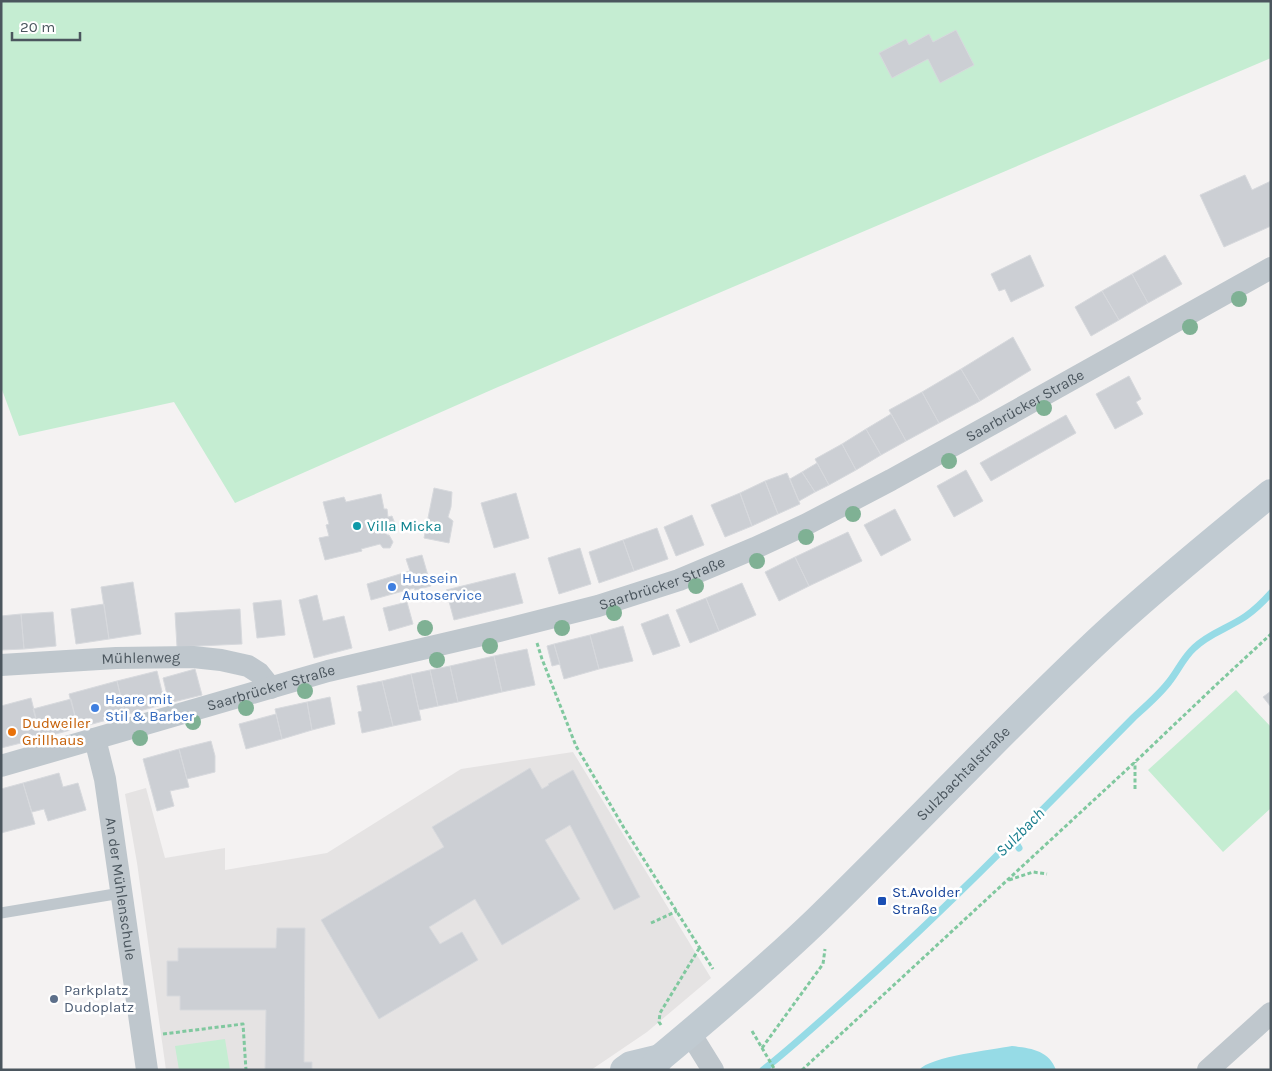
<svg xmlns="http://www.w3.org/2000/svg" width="1272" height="1071" font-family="Karla,sans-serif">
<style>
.education{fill:#e5e3e3}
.green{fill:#c5edd2}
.water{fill:#96dbe6}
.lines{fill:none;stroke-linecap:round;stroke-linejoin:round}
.stream{stroke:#96dbe6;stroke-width:7}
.building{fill:#cccfd4;stroke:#d7d9dd}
.path{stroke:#80c89f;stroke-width:3;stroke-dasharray:4 2.5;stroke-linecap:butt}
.service{stroke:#bfc7cd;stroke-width:11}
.minor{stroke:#bfc7cd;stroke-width:22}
.secondary{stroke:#c0cad1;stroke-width:28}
.tree{fill:#7fb194}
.culture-dot{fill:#0f9aa8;stroke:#fff;stroke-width:2}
.shop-dot{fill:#3f7fe0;stroke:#fff;stroke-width:2}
.food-dot{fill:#e8710a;stroke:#fff;stroke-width:2}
.transit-dot{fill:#1a4fb4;stroke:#fff;stroke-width:2}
.service-dot{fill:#5c6f8a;stroke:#fff;stroke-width:2}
.labels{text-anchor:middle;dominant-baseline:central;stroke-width:5;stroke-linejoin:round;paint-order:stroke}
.street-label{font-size:15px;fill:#4b565e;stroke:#fff}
.culture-label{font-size:15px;fill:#0d838f;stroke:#fff;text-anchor:start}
.shop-label{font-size:15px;fill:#366cbe;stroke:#fff;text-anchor:start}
.food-label{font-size:15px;fill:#c56008;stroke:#fff;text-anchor:start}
.transit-label{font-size:15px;fill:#164399;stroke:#fff;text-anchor:start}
.service-label{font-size:15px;fill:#4e5e75;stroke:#fff;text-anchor:start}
.water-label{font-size:16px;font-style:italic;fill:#187d8d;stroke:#fff}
</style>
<rect width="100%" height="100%" fill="#f4f2f2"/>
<!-- education -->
<path class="education" d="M573,752l138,226 -64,54 -56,38h-425l-29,-207 -12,-69 21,-6 19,70 60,-10v22l102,-17 134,-84z"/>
<!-- green -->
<path class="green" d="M1,1h1270v57l-773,329 -263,116 -61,-101 -155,34 -18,-49z
M1236,690l35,37v81l-48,44 -75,-82z
M225,1039l5,31h-51l-4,-24z"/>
<!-- water -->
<path class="water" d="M1012,1046c18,2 37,4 44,24h-137c12,-14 73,-20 93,-24z"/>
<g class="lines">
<!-- stream -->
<path class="stream" d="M1013,838l6,10
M763,1070c28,-22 54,-46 81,-70 101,-89 195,-187 290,-283 12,-11 25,-22 35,-35 9,-11 14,-24 25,-34 15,-15 35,-20 52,-32 10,-7 17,-14 25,-23"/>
</g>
<!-- building -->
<path class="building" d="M956,30l18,35 -34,18 -12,-24 -36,19 -13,-25 27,-14 3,6 20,-11 4,8z
M1245,175l7,15 19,-9v45l-47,21 -24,-52z
M1030,255l14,31 -33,16 -6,-13 -6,2 -8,-17z
M1165,255l17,29 -34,19 -16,-29z
M1132,274l16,29 -29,17 -17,-29z
M1102,291l17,29 -28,16 -16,-29z
M1013,337l18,33 -51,31 -19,-32z
M961,369l19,32 -41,22 -17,-31z
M1129,376l12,23 -5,3 7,12 -28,15 -19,-35z
M922,392l17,31 -33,18 -17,-31z
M891,414l15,27 -25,14 -15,-26z
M1066,415l10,18 -85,48 -11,-18z
M866,429l15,26 -25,15 -14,-26z
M842,444l14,26 -27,15 -14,-26z
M817,463l12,22 -14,7 -13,-20z
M966,470l17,31 -29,16 -17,-31z
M802,472l13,20 -16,9 -9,-22z
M787,473l13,31 -22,10 -13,-33z
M765,481l13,33 -26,12 -12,-33z
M434,488l18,4 -1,15 -3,10 5,4 -4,22 -25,-5z
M516,493l13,45 -35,10 -13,-45z
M740,493l12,33 -27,11 -14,-32z
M381,494l3,15h3l1,8 4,-1 3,8 -10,3 2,8h2l4,7 -3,6h-7l-3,-4 -19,5 1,2 -37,9 -6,-22 10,-2 -3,-11 3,-1 -6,-22 21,-5 2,5z
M895,509l16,31 -30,16 -17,-31z
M692,515l12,30 -28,11 -12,-29z
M657,528l11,31 -34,12 -11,-31z
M848,532l14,29 -53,25 -14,-29z
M623,540l11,31 -35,12 -10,-31z
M580,548l11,36 -32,10 -11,-36z
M422,555l9,31 -16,4 -1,-2 -43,12 -4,-16 43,-13 -4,-12z
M795,557l14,29 -30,15 -14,-29z
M515,573l8,30 -69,17 -8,-30z
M133,582l8,52 -32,5 -8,-52z
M742,583l14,32 -37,16 -13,-33z
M317,595l6,26 21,-5 8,32 -38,10 -15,-58z
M706,598l13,33 -29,12 -14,-33z
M281,600l4,35 -28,3 -4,-35z
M407,602l6,22 -24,7 -6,-23z
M104,604l5,35 -33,5 -5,-35z
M240,609l2,35 -65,3 -2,-34z
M53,612l3,34 -32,3 -3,-35z
M21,614l3,35 -23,1v-34z
M668,614l12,32 -27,9 -12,-31z
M623,626l10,35 -34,8 -9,-34z
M590,635l9,34 -35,10 -10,-35z
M554,644l6,20 -8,2 -5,-20z
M527,649l8,36 -33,7 -8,-36z
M494,656l8,36 -44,10 -8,-36z
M450,666l8,36 -20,4 -8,-36z
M195,669l7,26 -33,8 -6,-25z
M430,670l8,36 -19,4 -8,-36z
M157,671l8,33 -40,11 -8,-34z
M411,674l10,46 -28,6 -11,-45z
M117,681l8,34 -47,13 -9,-34z
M382,681l11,45 -31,7 -4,-21 4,-1 -5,-25z
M1271,691v16l-8,-10z
M330,697l5,27 -23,6 -5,-28z
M31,698l10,40 -40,10v-42z
M71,699l7,29 -37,10 -8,-29z
M307,702l5,28 -30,9 -7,-30z
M276,714l6,25 -36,10 -7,-25z
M211,741l4,15v16l-28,7 -8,-30z
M179,749l10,38 -19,4 4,15 -17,5 -14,-52z
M530,768l12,21 7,-4 -1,-1 25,-14 67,127 -26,13 -44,-85 -25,15 35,59 -78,46 -27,-46 -46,28 11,17 22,-12 16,28 -99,59 -58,-99 123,-73 -12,-20z
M59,773l4,14 15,-4 8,27 -38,11 -4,-12 -12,3 -9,-29z
M23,783l12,41 -34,9v-44z
M277,928h28l-1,134h8v8h-47l1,-60h-86v-14h-13v-35h11v-13h98z"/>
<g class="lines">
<!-- path -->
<path class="path" d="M537,643l5,16 34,87 48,82 89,141
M1135,789v-27
M1009,880l24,-8 14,2
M651,923l26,-12
M661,1025l-2,-3 1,-9 40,-66
M752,1031l23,39
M163,1034l80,-10 3,46
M762,1048l61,-84 2,-15
M802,1070l333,-308 82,-78 54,-50"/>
<!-- service -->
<path class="service" d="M1,913l120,-20"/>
<!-- minor -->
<g class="minor">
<path id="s1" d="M1,665l115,-7 77,-1 28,3 27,6 11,7 12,15"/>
<path id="s2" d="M95,739l10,40 42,291"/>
<path id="s3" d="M1,766l327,-95 171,-40 99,-25 81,-26 76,-32 52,-24 84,-44 128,-71 252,-141"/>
<path d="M690,1033l23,37"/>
<path d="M1208,1070l63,-57"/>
</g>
<!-- secondary -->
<g class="secondary">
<path d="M624,1070l7,-5 29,-7"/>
<path id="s4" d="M651,1070l9,-12c54,-45 107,-90 157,-138 97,-94 189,-194 288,-286 53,-49 110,-95 166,-141"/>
</g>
</g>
<!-- trees -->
<g class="tree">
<circle cx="1239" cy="299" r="8"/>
<circle cx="1190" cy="327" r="8"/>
<circle cx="1044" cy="408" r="8"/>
<circle cx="949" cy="461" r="8"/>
<circle cx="853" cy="514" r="8"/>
<circle cx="806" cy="537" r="8"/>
<circle cx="757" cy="561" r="8"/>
<circle cx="696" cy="586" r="8"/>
<circle cx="614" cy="613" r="8"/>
<circle cx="425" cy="628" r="8"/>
<circle cx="562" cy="628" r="8"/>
<circle cx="490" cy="646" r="8"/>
<circle cx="437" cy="660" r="8"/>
<circle cx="305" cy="691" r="8"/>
<circle cx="246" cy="708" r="8"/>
<circle cx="193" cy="722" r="8"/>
<circle cx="140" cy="738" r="8"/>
</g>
<!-- markers -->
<circle class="culture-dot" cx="357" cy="526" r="5"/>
<g class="shop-dot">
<circle cx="392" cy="587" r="5"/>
<circle cx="95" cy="708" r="5"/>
</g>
<circle class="food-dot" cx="12" cy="732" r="5"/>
<rect class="transit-dot" x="877" y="896" width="10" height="10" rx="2.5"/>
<circle class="service-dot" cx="54" cy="999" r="5"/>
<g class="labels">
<!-- street labels -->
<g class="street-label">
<text stroke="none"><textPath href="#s3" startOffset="1091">Saarbrücker Straße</textPath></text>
<text stroke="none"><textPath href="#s3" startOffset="686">Saarbrücker Straße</textPath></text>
<text stroke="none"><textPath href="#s1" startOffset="140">Mühlenweg</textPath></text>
<text stroke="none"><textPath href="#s3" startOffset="281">Saarbrücker Straße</textPath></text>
<text stroke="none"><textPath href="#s4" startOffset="431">Sulzbachtalstraße</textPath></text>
<text stroke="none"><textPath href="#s2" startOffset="152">An der Mühlenschule</textPath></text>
</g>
<!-- culture labels -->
<g class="culture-label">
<text x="367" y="526">Villa Micka</text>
</g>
<!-- shop labels -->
<g class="shop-label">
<text x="402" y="578">Hussein<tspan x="402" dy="17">Autoservice</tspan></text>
<text x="105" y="699">Haare mit<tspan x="105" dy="17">Stil &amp; Barber</tspan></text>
</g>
<!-- food labels -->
<g class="food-label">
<text x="22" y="723">Dudweiler<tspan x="22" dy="17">Grillhaus</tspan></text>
</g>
<!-- transit labels -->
<g class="transit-label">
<text x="892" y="892">St.Avolder<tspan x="892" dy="17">Straße</tspan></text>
</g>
<!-- service labels -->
<g class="service-label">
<text x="64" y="990">Parkplatz<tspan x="64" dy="17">Dudoplatz</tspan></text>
</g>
<!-- water labels -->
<g class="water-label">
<text transform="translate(1020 832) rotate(-45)">Sulzbach</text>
</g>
</g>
<!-- border -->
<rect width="1272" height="1071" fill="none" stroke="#4b565e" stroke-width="5"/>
<!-- scale -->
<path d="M12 32v8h68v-8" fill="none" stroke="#4b565e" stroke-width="2.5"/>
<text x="20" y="32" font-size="15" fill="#4b565e" stroke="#ffffff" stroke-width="4" paint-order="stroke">20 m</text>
</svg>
